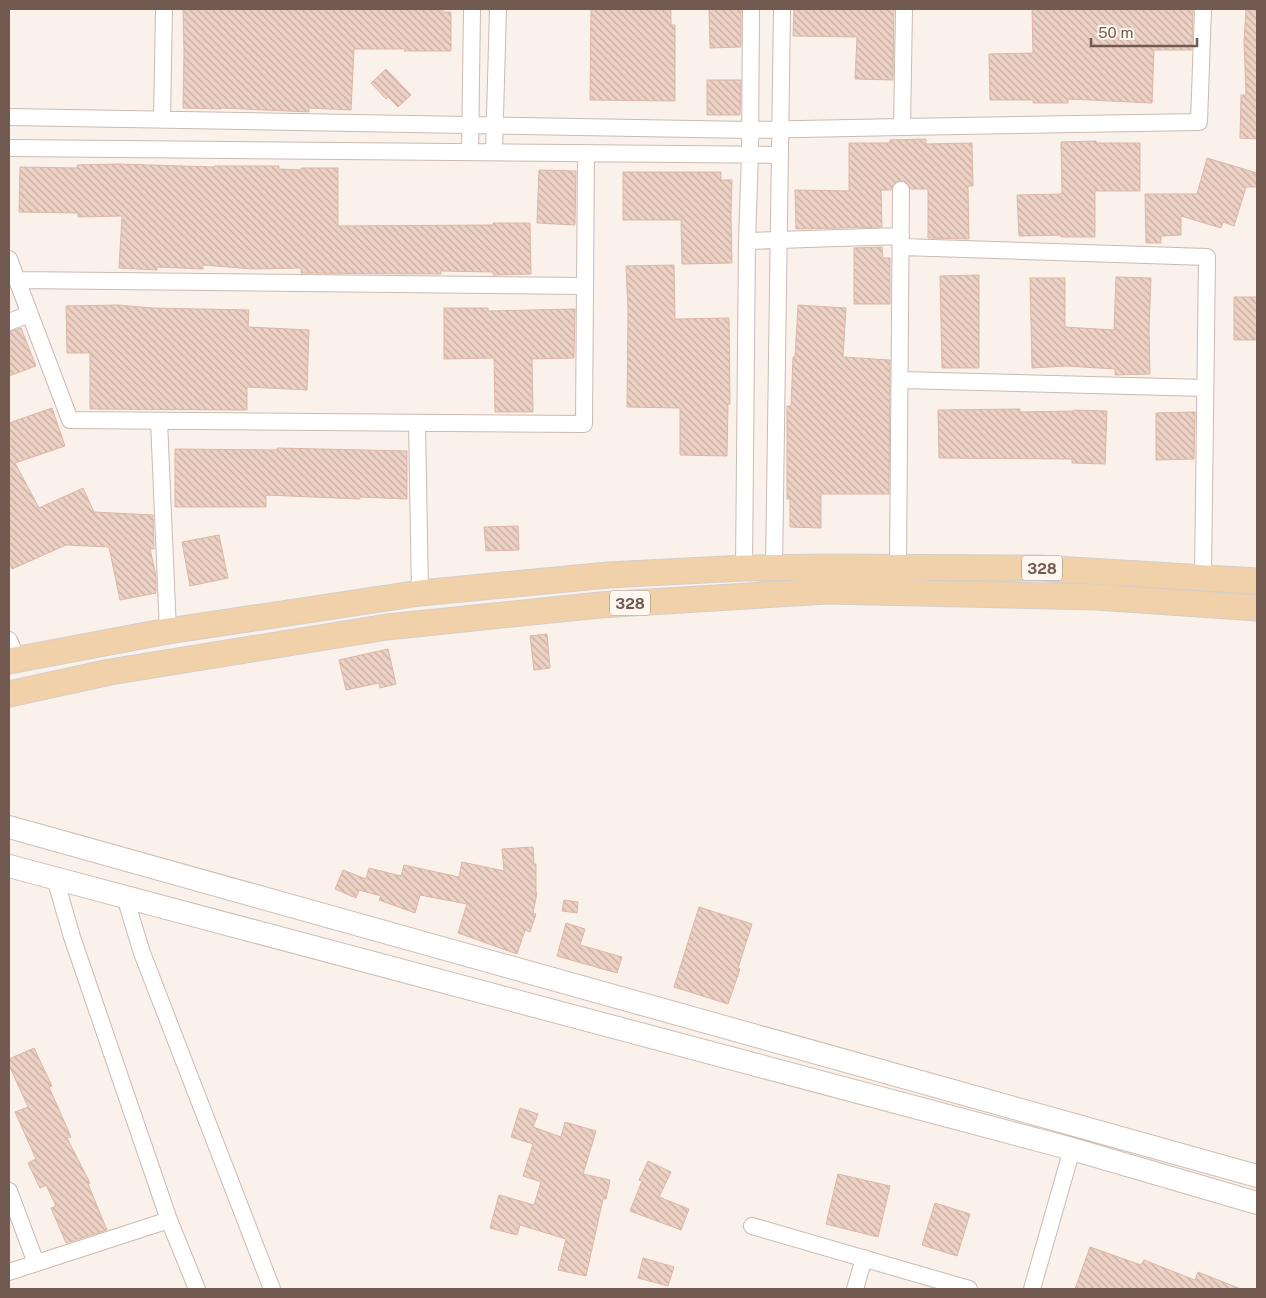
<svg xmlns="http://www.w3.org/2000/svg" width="1266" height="1298" font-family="'Public Sans',sans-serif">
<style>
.building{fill:url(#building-back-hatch);stroke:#ddb7a7}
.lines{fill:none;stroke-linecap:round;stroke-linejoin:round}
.street-casing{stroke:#cbbab1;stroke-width:18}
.secondary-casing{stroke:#cfbcb2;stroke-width:24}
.primary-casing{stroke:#d5ceca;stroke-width:27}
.street{stroke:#fff;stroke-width:16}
.secondary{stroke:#fff;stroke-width:22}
.primary{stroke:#f0d1aa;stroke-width:25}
.labels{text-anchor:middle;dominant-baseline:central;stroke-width:4;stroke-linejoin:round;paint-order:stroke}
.shield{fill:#fdf7f0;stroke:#9c8980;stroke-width:1}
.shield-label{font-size:15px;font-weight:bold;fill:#725a50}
</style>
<defs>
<pattern id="building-back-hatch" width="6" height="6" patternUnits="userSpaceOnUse" patternTransform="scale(1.25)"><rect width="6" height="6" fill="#ecd1c4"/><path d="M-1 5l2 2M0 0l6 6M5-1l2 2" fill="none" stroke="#c4ada2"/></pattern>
</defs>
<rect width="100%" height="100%" fill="#faf2ea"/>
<!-- building -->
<path class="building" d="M183,9h260v3h8v39h-47l2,-2h-52l-3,61 -42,-2v4l-88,-4v1l-38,-1 1,-55z
M591,9h80v16h4v76l-85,-1z
M709,9h32v38l-31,1z
M794,9h100l-1,71 -38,-1 2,-42 -64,-1z
M1032,9h161l-1,41h-38l-2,53 -84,-4v4h-35v-3h-43l-1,-46 44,-1z
M1246,9h11v130l-17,-1 1,-43h5l-2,-54z
M386,69l25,26 -13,12 -10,-10 -2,2 -15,-16z
M707,80h34l-1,35h-33z
M926,139v5l46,-1 1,43h-5l1,53 -41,-1v-49h-17l-5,-7 -4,-2 -6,2 -5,8h-10l1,37 -86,2 -1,-39 54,1v-48h41v-3z
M1096,141v2h44v48h-45v46h-34v-2l-42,1 -2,-41 45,-1 -1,-52z
M1207,158l50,15v14h-11l-12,39 -11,-4 -2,6 -40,-12v19l-20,1v7h-15l-1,-49h52z
M119,164l95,3v-1h65v3l22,1v-2h37v58l155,-1v-2h37l1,51 -38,1v-3l-52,-1v3l-140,-1v-5l-48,1 -50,-4v4l-46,-2v3l-38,-2 3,-52 -44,1v-4l-59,-1 1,-45 57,1v-3z
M539,170l37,1 -1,54 -38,-2z
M623,172h98v8h11l-1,35 1,48 -50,1 -1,-44h-58z
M882,247l1,11h7v46h-36v-56z
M674,265l1,54 54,-1 1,86h-2l-1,52 -47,-1v-47l-53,-1 1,-96 -2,-45z
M979,275v93h-37l-2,-92z
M1116,277l35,1 -2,51 1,45 -35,1v-6l-49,-3 -34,2 -2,-90h35v49l49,3z
M1234,297h23v43h-23z
M118,305l34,3 97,2 -1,17 61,3 -2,60 -60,-3v23l-157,-1v-56h-23l-1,-47z
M798,305l48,3 -3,49 47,3 -1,134h-68v34l-31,-1v-28h-3v-93h4l2,-49h2z
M444,308h44v3l87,-2 -1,49 -42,1 1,53h-38l-1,-54 -50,1z
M21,328l15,38 -27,10v-44z
M52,408l13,38 -50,17 24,45 44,-20 11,24 59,3 1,34h-4l6,27v17l-36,7 -11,-53 -43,-2 -54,24 -3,-7v-139z
M1020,409v3l54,-1v-1l33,1 -2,53 -33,-1v-4l-133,-1 -1,-48z
M1195,412l-1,47 -38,1v-47z
M277,448l130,3v48l-47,-2v2l-94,-4v12h-91v-58l102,1z
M518,526l1,24 -33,1 -2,-24z
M219,535l9,43 -38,8 -8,-44z
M547,634l3,34 -16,2 -4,-34z
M388,649l8,35 -16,4 -1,-5 -33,7 -7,-30z
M533,847l1,17h2v29h1l-4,20 3,1 -6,18 -5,-2 -8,24 -59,-21 9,-29 -47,-9 -5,18 -36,-13 2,-4 -22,-6 -3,8 -21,-9 8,-19 23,9 3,-11 32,8 3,-11 55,12 3,-15 42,9 -2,-22z
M564,900l14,2 -1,11 -15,-2z
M699,907l53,17 -14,44 2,1 -12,35 -54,-17z
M566,923l19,6 -5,16 42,12 -5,16 -60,-17z
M34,1048l18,38 -3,1 22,50 -4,1 23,45 -2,1 19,46 -41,13 -15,-35 5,-2 -10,-21 -6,3 -12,-25 8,-4 -21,-47 13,-5 -19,-42v-6z
M520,1108l18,6 -5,13 28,10 4,-15 31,9 -13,43 27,6 -4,19h-3l-17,77 -28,-6 8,-31 -46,-14 -3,10 -27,-7 9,-33 35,10 7,-23 -18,-6 10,-32 -22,-7z
M648,1161l23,11 -12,25 30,12 -8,21 -51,-19 12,-30 -3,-1z
M838,1174l52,12 -12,51 -52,-13z
M935,1203l35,11 -13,42 -35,-11z
M1090,1247l51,18 3,-5 51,20 3,-8 43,17h-166z
M643,1258l31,9 -6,19 -30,-8z"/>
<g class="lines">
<defs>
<path id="street" d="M904,9l-2,118 297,-5 4,-113
M9,117l741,13 152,-3
M162,120l2,-111
M9,148l771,7
M470,152l2,-143
M494,152l4,-143
M747,241l154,-5
M901,247l306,10 -4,319
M9,259l61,161 514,4 2,-271
M17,280l567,6
M9,322l20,-8
M900,380l305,8
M159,421l9,210
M417,423l3,170
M898,566l3,-376
M744,568l3,-327 3,-87 1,-145
M774,568l8,-559
M9,640l8,19
M55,878l17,59 97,283 28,69
M125,897l17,56 130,336
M9,1191l27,72
M752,1226l217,63
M9,1272l160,-52
M855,1289l9,-31
M1032,1289l40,-140"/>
<path id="secondary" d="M9,827l1248,349
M9,866l1063,283 185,54"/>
<path id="primary" d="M9,661l159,-30 252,-38 188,-18 136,-7 83,-1 211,1 219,13
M9,694l101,-22 277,-45 213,-22 228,-14 268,6 161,11"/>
</defs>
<!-- street casing -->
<use href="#street" class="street-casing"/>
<!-- secondary casing -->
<use href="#secondary" class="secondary-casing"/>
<!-- primary casing -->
<use href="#primary" class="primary-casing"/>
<!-- street -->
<use href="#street" class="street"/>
<!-- secondary -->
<use href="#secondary" class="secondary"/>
<!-- primary -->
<use href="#primary" class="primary"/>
</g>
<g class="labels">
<!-- shield labels -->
<g class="shield">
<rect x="1022" y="555.5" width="40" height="25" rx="4"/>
<rect x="610" y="590.5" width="40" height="25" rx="4"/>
</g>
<g class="shield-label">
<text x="1042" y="568">328</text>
<text x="630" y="603">328</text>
</g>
</g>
<!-- border -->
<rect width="1266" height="1298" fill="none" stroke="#725a50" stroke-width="20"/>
<!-- scale -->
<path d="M1091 38v8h106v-8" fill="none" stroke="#725a50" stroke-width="2.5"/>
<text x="1098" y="38" font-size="15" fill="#725a50" stroke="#fdf7f0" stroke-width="4" paint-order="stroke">50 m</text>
</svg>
